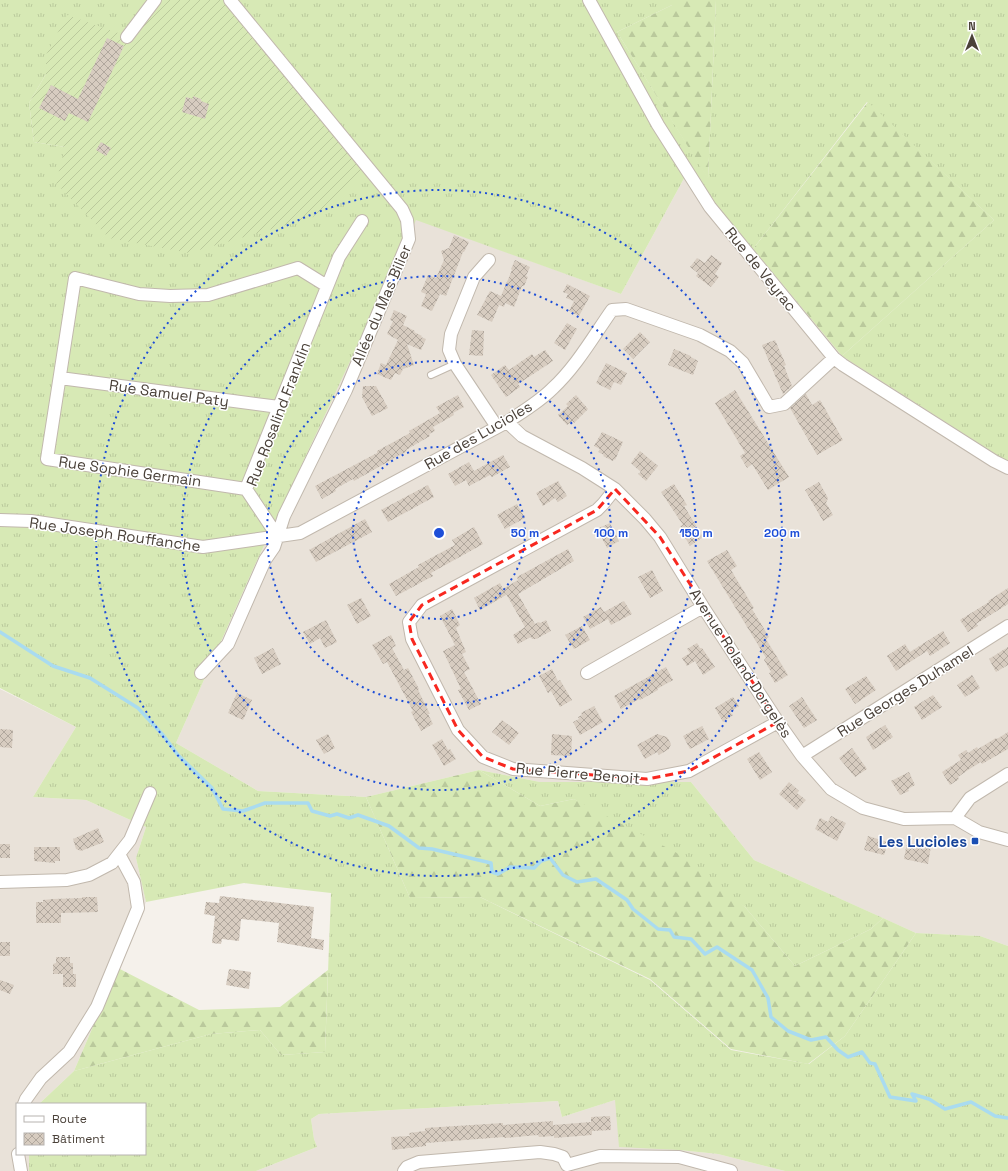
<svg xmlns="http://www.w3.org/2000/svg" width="1008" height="1171" font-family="'Space Grotesk',sans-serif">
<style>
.residential{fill:#e9e2d9}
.grass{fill:url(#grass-tufts)}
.forest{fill:url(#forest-firs)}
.garden{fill:url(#garden-furrows)}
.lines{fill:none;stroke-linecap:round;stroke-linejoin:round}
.stream{stroke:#a9dbf0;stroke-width:3.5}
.building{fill:url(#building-cross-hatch)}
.service-casing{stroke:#c1b8ad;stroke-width:8}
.minor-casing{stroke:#c1b8ad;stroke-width:14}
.service{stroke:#fff;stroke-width:6}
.minor{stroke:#fff;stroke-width:12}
.marked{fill:none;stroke:#f82820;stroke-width:3;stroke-dasharray:8 5;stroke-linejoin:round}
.ring{fill:none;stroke:#1d4ed8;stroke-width:2;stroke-dasharray:2 4}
.transit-dot{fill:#1a4fb4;stroke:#fff;stroke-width:1.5}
.labels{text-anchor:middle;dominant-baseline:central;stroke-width:3;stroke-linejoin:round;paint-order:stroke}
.street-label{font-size:15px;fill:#4a4139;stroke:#fff}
.transit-label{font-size:15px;font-weight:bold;fill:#164399;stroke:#fff;text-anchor:end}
.centre{fill:#1d4ed8;stroke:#fff;stroke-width:2}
.ring-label{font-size:12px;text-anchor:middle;font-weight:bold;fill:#1d4ed8;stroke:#fff;stroke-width:3;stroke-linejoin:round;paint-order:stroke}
</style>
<defs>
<pattern id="grass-tufts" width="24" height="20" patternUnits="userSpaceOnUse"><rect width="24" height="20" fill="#d7e9b5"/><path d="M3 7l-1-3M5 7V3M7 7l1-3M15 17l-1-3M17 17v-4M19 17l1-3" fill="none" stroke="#bac99c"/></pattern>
<pattern id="forest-firs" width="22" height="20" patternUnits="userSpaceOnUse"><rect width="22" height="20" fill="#d7e9b5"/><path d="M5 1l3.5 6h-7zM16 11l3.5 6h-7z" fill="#bac99c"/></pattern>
<pattern id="garden-furrows" width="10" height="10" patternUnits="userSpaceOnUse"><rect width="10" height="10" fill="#d7e9b5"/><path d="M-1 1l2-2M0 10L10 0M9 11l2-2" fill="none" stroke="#bac99c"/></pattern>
<pattern id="building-cross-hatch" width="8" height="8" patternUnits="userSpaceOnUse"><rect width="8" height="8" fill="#d7ccc0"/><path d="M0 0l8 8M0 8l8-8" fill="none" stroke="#b0a79d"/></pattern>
</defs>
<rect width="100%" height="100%" fill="#f5f1eb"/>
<!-- residential -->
<path class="residential" d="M688,171l154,185 166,106v484l-28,-10 -64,-3 -162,-73 -63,-78h-151l-61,-12 -113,27 -108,-6 -82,-48 78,-176 162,-348 205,75z
M0,689l76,38 -43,70 53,3 60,27 -10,31 10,44 -72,169 -35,33h-22v50h12v17h-29z
M615,1100l64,50 39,4 67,17h-529l61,-24 -3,-8 -3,-20 8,-5 239,-13 4,16z"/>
<!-- grass -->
<path class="grass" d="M0,0h155l-28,37 -81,18v19l-17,29 5,39 31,5 165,-147h442v5l-55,27 91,146 8,-178h292v462l-166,-106 152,-136 -127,-118 -114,147 -65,-78 -67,123 -205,-74 -162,347 -78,176 82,48 108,6 44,101 70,-1 170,83 81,70 78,14 36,-28 71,-103 64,3 28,10v225h-223l-67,-17 -39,-4 -60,-3 -4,-47 -53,17 -4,-16 -239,13 -8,5 3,20 3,8 -61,24h-227v-17h116v-50h-106l35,-33 137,-37 49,-4 21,25 44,-3 6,-159 -87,-10 -98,19 -10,-44 10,-31 -60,-27 -53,-3 43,-70 -76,-39z
M479,770l61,12h151l63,78 129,58 -12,11 -76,37 -50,-59 -171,-108 -34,7z"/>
<!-- forest -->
<path class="forest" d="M672,0h44l-8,179 -91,-147 55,-27z
M868,102l126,118 -152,136 -89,-107z
M479,770l61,36 34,-7 103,54 68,54 50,59 76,-37 12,-11 33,15 -71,103 -37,28 -77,-15 -81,-70 -170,-82 -70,1 -44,-101z
M118,968l81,42 81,-3 48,-37 -3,82 -44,3 -21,-25 -49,4 -137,37z"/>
<!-- garden -->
<path class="garden" d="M155,0h75l138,168 -55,49 -124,36 -80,-15 -53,-55 9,-36 -31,-5 -5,-39 17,-29v-19l21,-40 60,21z"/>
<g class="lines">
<!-- stream -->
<path class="stream" d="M0,632l53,34 37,12 48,30 25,27 15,20 34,33 11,21 20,2 22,-8h43l4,8 18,5 7,-2 12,4 9,-3 31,11 30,22 13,1 59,14 1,9 6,2 12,-7 24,1 7,-7 9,-3 13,17 14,7 19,-3 31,21 6,9 25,20 12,1 4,7 17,2 14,15 12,-7 35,23 16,28 3,19 17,14 23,9 15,-3 12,13 10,7 14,-5 8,11 5,1 15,33 26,4 -4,-7 17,5 16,10 26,-7 24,14 13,2"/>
</g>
<!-- building -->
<path class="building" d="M107,38l17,8 -36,76 -19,-9 -4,8 -26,-13 12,-23 27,14z
M193,96l8,3v2l8,3 -4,15 -23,-7 4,-15 7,2z
M101,142l10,6 -5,8 -10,-6z
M454,235l15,7 -5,10h-1l-17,44 -6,-2 -8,17 -11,-5 5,-12 -5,-2 7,-17 8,3 8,-18 -3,-9 8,-3z
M711,255l11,8 -7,11 4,3 -8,10 -15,-11 2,-3 -8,-6 7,-9 8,5z
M515,260l15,7 -4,9 2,1 -4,9h-2l-8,21 -9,-4 -1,4 -5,-2 -7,17 -15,-7 13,-24 11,5 11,-26 -1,-1z
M567,284l23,12 -11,20 -10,-5 5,-10 -8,-3 2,-4 -5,-2z
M394,310l13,6 -4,9 12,6 -1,1 8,4 -1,1 5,2 -5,11 -14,-6 7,21 -11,4 -3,6 -5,-2 -4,7 -14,-6 4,-11 5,2 12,-25 -11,-6 6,-13 -3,-1z
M567,323l10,6 -12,21 -11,-7z
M472,330l12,1 -1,25 -14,-1z
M640,332l10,10 -17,17 -10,-10z
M775,340l11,25 -2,1 8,20 -9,8 -21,-49z
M674,349l17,7v1l7,4 -5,14 -25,-10z
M545,350l8,11 -35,23 2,3 -14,10 -15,-22 14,-10 4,5 23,-16 2,3z
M606,363l21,10 -6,12 -7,-3 -4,8 -14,-7z
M363,386h13l12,22 -16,8 -10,-19z
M735,390l54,87 -21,13 -16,-26 -5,4 -7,-12 5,-3 -30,-50z
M806,394l6,11 8,-5 23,40 -26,15 -27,-47z
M458,395l6,12 -11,6 1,2 -21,12 2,4 -6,3 1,2 -24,14 1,1 -53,30 -1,-2 -18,10 1,2 -14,8 -7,-13 62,-33v-2l33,-18 -1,-2 31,-18 -4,-6z
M576,395l12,14 -14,14 -2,-2 -5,4 -9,-10 10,-9 -2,-2z
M602,432l21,10 -8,18 -1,-1 -1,2 -10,-5 1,-1 -6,-3 2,-3 -6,-3z
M640,451l18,15 -12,15 -8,-7 3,-2 -10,-9z
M503,455l7,12 -18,10 -2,-2 -21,11 -3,-6 -11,6 -7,-12 21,-12 5,9z
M558,481l9,15 -9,6 -3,-4 -12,8 -7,-13z
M819,482l9,16 -2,5 7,12 -10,6 -18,-31z
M674,484l13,21 -3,1 19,31 -13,9 -7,-12 2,-1 -5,-7 3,-1 -22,-33z
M428,485l6,12 -46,25 -7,-12z
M517,504l8,14 -20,11 -8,-14z
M365,519l7,13 -56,30 -7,-12z
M610,523l9,18 -12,7 -10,-19z
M474,527l9,17 -52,29 2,3 -37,20 -7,-12 30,-17 -1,-2 37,-20 -3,-5z
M568,549l6,12 -56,33 17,30 4,-2 1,1 6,-3 5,11 -15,8h-4l-1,-2 -13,7 -5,-9 12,-8 -20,-35 1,3 -26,15 -6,-12 26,-15 3,6 15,-9 -1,-3z
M727,550l10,16 -6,4 23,38 -2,1 17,28 -3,2 22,36 -13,8 -6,-10 2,-1 -7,-12 2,-2 -59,-97z
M652,570l11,21 -13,7 -12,-21z
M1008,588v16l-32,20 2,2 -10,6 -8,-12 29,-18 -1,-1z
M361,598l10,18 -14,8 -10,-19z
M624,601l8,13 -21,11 -3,-6 -18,10 -7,-12 18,-10 3,5z
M452,609l8,16 -4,3 10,24 -4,2 8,15 -6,3 17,32 -12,6 -11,-20 3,-1 -18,-38 12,-6 -15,-29z
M326,620l11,22 -12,6 -5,-10 -10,6 -7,-12z
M582,626l8,14 -16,9 -9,-14z
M943,631l7,12 -20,13 -3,-5 -31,20 -9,-15 18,-12 5,8z
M391,635l5,11 -4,2 12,22 4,-2 11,21 -1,1 12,24h-2l5,10 -12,7 -10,-19 2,-1 -26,-49 -4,2 -11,-19z
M697,643l3,5h2l13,19 -12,8 -8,-14 -8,5 -5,-8 8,-5 -3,-4z
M1008,647v18l-12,7 -7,-13z
M273,648l8,16 -19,10 -8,-16z
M666,667l7,13 -16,9 1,1 -18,10 -1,-1 -18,10 -7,-13z
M552,669l6,12 2,-1 12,20 -12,7 -9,-16 -3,2 -9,-17z
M972,675l8,13 -15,9 -8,-12z
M866,676l10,14 -21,14 -10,-15z
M237,693l15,7 -9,20 -15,-7z
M933,695l9,12 -20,13 -8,-13z
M733,697l6,9 -9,6 3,3 -10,7 -8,-14z
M802,697l15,23 -13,8 -15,-22z
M594,706l9,16 -23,13 -7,-13 6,-3 -1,-2 4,-2 -1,-2z
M502,720l17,13 -10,12 -17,-13z
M885,725l8,12 -20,13 -7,-13z
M702,726l7,13 -19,10 -7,-13z
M0,729l13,1 -1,18 -12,-1z
M1008,732v17l-21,12 -5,3 -1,-2 -13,8 -10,7 1,2 -9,6 -8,-13 19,-12 -3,-5 8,-5 2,3 9,-6 1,2 18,-11 1,1z
M328,734l7,14 -11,6 -8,-14z
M552,734l20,2 -1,20 -20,-1z
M657,734l10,3 4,7 -2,5 -10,6 -2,-3 -12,7 -8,-14z
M442,739l6,11 2,-1 6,10 -12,7 -12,-21z
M852,748l15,21 -12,8 -16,-19z
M759,752l13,20 -12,8 -13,-21z
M909,772l6,13 -7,4 1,2 -9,4 -9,-14z
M789,782l10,9 -2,2 9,7 -9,10 -18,-16z
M831,816l15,7 -9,18 -22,-12 5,-11 8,4z
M98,828l6,14 -23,9 -5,-2 -3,-10z
M868,836l20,6 -4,13 -20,-5z
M907,842l24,4 -3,18 -24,-5z
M0,844h10v14h-10z
M34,847h26v14h-5v2l-21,-2z
M220,896l94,11 -3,31 13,2 -1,10 -46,-8 2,-19 -38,-4 -2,22 -17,-2 -1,5 -9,-1 3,-27 -11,-2 2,-12 13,1z
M82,897h15l1,15 -37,1v10h-25v-21h7v-2l10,-1 29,-1z
M0,942h10v14h-10z
M56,957h14v6h3v11h3v13h-13v-13h-10v-10l3,-1z
M229,969l22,3 -2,17 -23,-4z
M0,980l14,5 -4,9 -10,-4z
M610,1116l1,14 -19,1v4l-38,3v-2l-15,1 -1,-2 -34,3v-1l-78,6v3l-34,4 -1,-13 19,-1 -1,-3 16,-2v-3l78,-5v2l50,-4v4l38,-3v-5z"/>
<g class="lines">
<defs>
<path id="service" d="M431,375l24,-11"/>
<path id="minor" d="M589,0l69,125 52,82 124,151 9,7 151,96 14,7
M127,37l28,-37
M489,260l-15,17 -23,57 -2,16 6,14 42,63
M60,378l219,29
M507,422l15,14 60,32 33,21 30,30 15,18 43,70 75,115 24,34 29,33 32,19 41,11 51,-1 24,14 29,8
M246,489l-199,-30 28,-181 64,16 31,2 38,-1 90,-27 29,18
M615,489l-12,15 -6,6 -175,95 -13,17 3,17 46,91 25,27 30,12 134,10 42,-8 89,-49
M0,520l31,1 172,26 97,-14 207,-111c15,-10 32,-20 45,-33 24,-22 41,-52 60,-79l14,-1 74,26 30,16 13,12 26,44 15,-3 50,-46
M278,537l-32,-48 93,-232 23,-36
M201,673l27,-29 37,-84 9,-13 10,-31 62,-126 63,-151 -2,-19 -5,-11 -172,-209
M587,673l116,-66
M802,756l206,-130
M955,818l15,-20 38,-24
M0,882l67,-2 22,-5 23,-12 18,-23 20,-47
M24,1104l2,-5 15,-21 28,-26 28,-45 41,-99 -4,-26 -15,-28
M18,1154l3,17
M567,1165l33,-9 79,1 52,14
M404,1171l3,-4 12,-5 121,-10 14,2 9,3 4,8"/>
</defs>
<!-- service casing -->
<use href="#service" class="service-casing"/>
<!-- minor casing -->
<use href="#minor" class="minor-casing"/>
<!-- service -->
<use href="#service" class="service"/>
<!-- minor -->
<use href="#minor" class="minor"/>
</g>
<!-- marked area -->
<path class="marked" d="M615,489l45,48 118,185 -89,49 -42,8 -134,-10 -30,-12 -25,-27 -46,-91 -3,-17 13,-17 175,-95z"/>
<!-- distance rings -->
<g class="ring">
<circle cx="439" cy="533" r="86"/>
<circle cx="439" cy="533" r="172"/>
<circle cx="439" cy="533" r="257"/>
<circle cx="439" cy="533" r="343"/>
</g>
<!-- markers -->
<rect class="transit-dot" x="971" y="837" width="8" height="8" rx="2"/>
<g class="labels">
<!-- street labels -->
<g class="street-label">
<text transform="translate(761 269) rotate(51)">Rue de Veyrac</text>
<text transform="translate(381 305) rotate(-67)">Allée du Mas Bilier</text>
<text transform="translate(169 393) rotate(8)">Rue Samuel Paty</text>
<text transform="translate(278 414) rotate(-69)">Rue Rosalind Franklin</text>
<text transform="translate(478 435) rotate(-30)">Rue des Lucioles</text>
<text transform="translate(130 471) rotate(8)">Rue Sophie Germain</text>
<text transform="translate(115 534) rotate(8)">Rue Joseph Rouffanche</text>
<text transform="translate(741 663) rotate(57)">Avenue Roland Dorgelès</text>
<text transform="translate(905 691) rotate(-32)">Rue Georges Duhamel</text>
<text transform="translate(578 773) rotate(5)">Rue Pierre Benoit</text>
</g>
<!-- transit labels -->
<g class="transit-label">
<text x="967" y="841">Les Lucioles</text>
</g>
</g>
<circle cx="439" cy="533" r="6" class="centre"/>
<g class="ring-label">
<text x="525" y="537">50 m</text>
<text x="611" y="537">100 m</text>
<text x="696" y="537">150 m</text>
<text x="782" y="537">200 m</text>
</g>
<!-- legend -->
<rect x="16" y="1103" width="130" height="52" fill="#ffffff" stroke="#b7b3b0"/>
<rect x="24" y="1116" width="20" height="6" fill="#ffffff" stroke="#b7b3b0"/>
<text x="52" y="1123" font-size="12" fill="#4a4139">Route</text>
<rect x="24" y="1133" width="20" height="12" fill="url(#building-cross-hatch)" stroke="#b7b3b0"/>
<text x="52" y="1143" font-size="12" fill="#4a4139">Bâtiment</text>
<!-- north arrow -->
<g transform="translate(972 36)" stroke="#ffffff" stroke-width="3" paint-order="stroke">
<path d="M0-3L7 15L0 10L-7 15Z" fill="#4a4139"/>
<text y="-6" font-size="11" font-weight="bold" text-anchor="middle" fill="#4a4139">N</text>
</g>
</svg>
